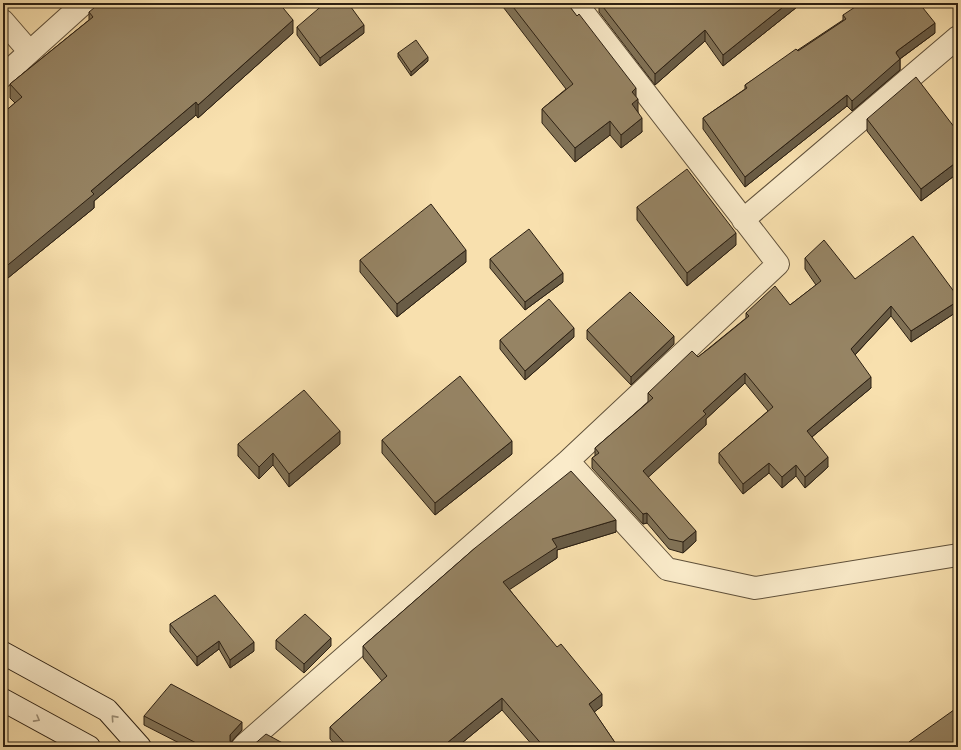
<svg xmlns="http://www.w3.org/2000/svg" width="961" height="750" font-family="'Libre Caslon Text',serif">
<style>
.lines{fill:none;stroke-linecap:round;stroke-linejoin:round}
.street-casing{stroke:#5f503a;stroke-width:24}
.secondary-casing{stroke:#2c2013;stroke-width:24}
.street{stroke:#faebca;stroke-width:22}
.secondary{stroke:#faebca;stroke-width:22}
.wall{fill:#817256;stroke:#2c2013}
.shaded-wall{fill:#695c46;stroke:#2c2013}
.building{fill:#968464;stroke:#2c2013}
.oneway{stroke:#9d9078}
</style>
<rect width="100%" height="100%" fill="#f8e0ae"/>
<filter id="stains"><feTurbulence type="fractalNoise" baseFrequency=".005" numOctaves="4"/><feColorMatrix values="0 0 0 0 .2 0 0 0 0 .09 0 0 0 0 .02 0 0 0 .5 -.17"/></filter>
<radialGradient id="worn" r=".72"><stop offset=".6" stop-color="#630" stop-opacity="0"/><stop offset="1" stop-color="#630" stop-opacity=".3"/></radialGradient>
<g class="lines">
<defs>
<path id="street" d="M3,21l26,30
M3,76l81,-73
M743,220l215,-183
M568,461l99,108 88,19 203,-33
M242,747l326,-286 210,-197 -202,-261"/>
<path id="secondary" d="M3,653l104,57 33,37
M3,700l86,47"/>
</defs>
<!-- street casing -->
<use href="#street" class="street-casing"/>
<!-- secondary casing -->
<use href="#secondary" class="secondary-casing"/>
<!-- street -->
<use href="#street" class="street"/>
<!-- secondary -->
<use href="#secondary" class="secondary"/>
</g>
<!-- wall -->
<path class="wall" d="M500,3h67l69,95 2,15 4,19 -21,16 -11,-13 -35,27 -33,-39v-14l24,-20z
M599,3h203l-79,63 -18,-25 -50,44 -56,-73z
M89,12l204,21 -95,85 -2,-3 -102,86v7l-91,74v-169l12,-10 -5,-5v-14l79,-64z
M843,15l92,18 -35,26v11l-48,41 -5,-5 -102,81 -42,-58v-11l42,-29v-4l98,-65z
M297,27l67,6 -44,33 -23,-31z
M398,53l30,8 -17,15 -13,-19z
M867,119l91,13v41l-37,28 -54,-70z
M637,207l99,38 -49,41 -50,-66z
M805,258l50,21 103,18v14l-47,31 -20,-26 -36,39 16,33 -59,49 16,30 -23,21 -9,-12 -14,12 -13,-15 -26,21 -24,-31v-10l49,-42 -23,-28 -39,36v6l-58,52 48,64 -13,12 -14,-4 -22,-26 -4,1 -51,-56v-10l3,-2v-8l53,-46v-9l50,-36 48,-39v-5l44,-8 26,-20 -11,-16z
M490,259l73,23 -38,28 -35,-42z
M360,260l106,2 -69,55 -37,-45z
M587,330l87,14 -43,41 -44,-46z
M574,337l-49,43 -25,-31v-9z
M382,440l130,14 -77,61 -53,-62z
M238,444h102l-51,43 -16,-22 -14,14 -21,-23z
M616,532l-59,18v8l-48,31 93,117 -8,6 24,35h-84l-32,-37 -45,37h-120l-7,-8v-12l52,-46 -19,-23v-12l112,-98z
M170,624l84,27 -24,17 -11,-19 -22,17 -27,-34z
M276,640l55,6 -27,27 -28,-24z
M144,716l98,14 -11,13 2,4h-46l-43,-22z
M909,742l49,5h-49z"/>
<!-- shaded-wall -->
<path class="shaded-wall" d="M788,3h14l-79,63v-11z
M293,20v13l-95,85v-13z
M935,23v10l-38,28 3,-2v11l-48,41v-10l44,-48 1,-2z
M364,25v8l-44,33v-8z
M705,30v11l-50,44v-11z
M428,57v4l-17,15v-4z
M636,88v13l2,-2v14l-6,4v-25z
M847,95v11l-102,81v-10z
M196,102v13l-102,86v7l-91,74v-13l88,-78z
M642,118v14l-21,16v-13z
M610,121v14l-35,27v-14z
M958,161v12l-37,28v-12z
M736,233v12l-49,41v-13z
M466,250v12l-69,55v-13z
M563,273v9l-38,28v-8z
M958,301v10l-47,31v-11z
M891,306v10l-40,43v-10z
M574,328v9l-49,43v-9z
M674,336v8l-43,41v-8z
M745,373v10l-39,36v6l-63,57v-11l60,-60z
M871,377v11l-64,53v-10z
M340,431v13l-51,43v-13z
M512,441v13l-77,61v-12z
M273,453v12l-14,14v-12z
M828,457v10l-23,21v-11z
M769,463v10l-26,21v-10z
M796,465v11l-14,12v-11z
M647,513v10l-4,1v-10z
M616,520v12l-59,18v8l-54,36v-12l49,-43z
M696,531v10l-13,12v-11z
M331,638v8l-27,27v-9z
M219,641v8l-22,17v-9z
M254,642v9l-24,17v-8z
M602,694v12l-13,10v-12z
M502,698v12l-45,37h-15z
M242,722v8l-12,13v-8z"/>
<!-- building -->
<path class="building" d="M100,3h179l14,17 -95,85 -2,-3 -105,89 3,3 -91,75v-156l19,-16 -12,-13 83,-67 -4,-5z
M325,3h23l16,22 -44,33 -23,-31z
M510,3h57l10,13 2,-2 57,74 -4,4 6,7 -6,5 10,14 -21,17 -11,-14 -35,27 -33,-39 31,-25z
M600,3h188l-65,52 -18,-25 -50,44z
M861,3h58l16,20 -38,28 -1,2 4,6 -48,42 -5,-6 -102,82 -42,-59 44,-30 -2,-3 51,-36 2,2 48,-32 -3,-4z
M416,40l12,17 -17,15 -13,-19z
M916,77l42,55v29l-37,28 -54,-70z
M687,169l49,64 -49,40 -50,-66z
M431,204l35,46 -69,54 -37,-44z
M529,229l34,44 -38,29 -35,-43z
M913,236l45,61v4l-47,30 -20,-25 -40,43 20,28 -64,54 21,26 -23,20 -9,-12 -14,12 -13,-14 -26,21 -24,-31 54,-46 -28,-34 -42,38 3,3 -63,57 53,60 -13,11 -14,-3 -22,-26 -4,1 -51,-56 7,-5 -4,-5 58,-50 -5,-5 44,-42 6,6 13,-10 38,-31 -3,-3 29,-27 15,19 31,-24 -16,-23 19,-18 31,39z
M630,292l44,44 -43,41 -44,-47z
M549,299l25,29 -49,43 -25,-31z
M460,376l52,65 -77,62 -53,-63z
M304,390l36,41 -51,43 -16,-21 -14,14 -21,-23z
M571,471l45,49 -64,19 5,8 -54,35 54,65 4,-3 41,50 -13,10 29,43h-74l-42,-49 -60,49h-94l-18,-20 57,-51 -24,-30 112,-98z
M215,595l39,47 -24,18 -11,-19 -22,16 -27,-33z
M305,614l26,24 -27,26 -28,-24z
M171,684l71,38 -12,13v6l3,6h-16l-4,-3 -4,3h-5l-60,-31z
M958,707v40h-45l-4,-5z
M266,734l24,13h-39z"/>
<!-- one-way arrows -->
<defs><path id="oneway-chevron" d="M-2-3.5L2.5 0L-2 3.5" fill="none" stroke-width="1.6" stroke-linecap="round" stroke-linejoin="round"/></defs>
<g class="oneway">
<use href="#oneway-chevron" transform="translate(114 718) rotate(-132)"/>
<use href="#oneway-chevron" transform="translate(37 719) rotate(29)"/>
</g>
<!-- margin -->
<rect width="961" height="750" fill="none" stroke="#f8e0ae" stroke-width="16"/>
<rect x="4" y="4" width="953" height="742" fill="none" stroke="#2c2013" stroke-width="2"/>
<rect x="8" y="8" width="945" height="734" fill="none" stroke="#2c2013"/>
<rect width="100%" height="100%" filter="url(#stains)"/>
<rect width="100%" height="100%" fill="url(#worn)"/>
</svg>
